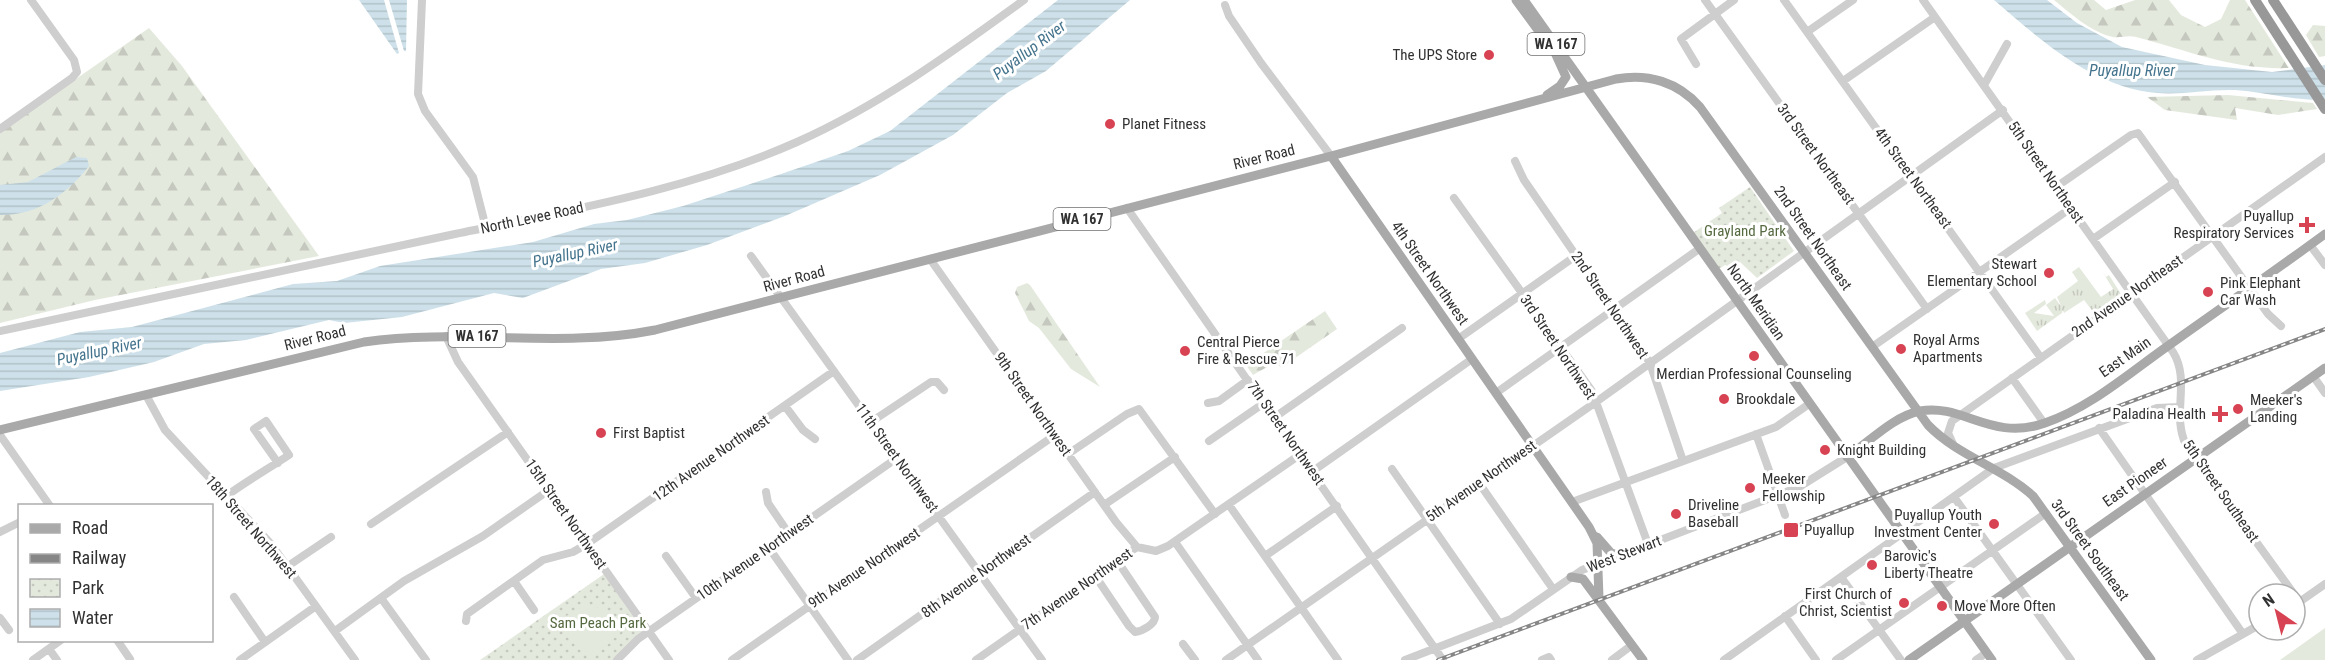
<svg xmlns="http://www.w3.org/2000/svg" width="2325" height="660" font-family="'Roboto Condensed',sans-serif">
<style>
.grass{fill:url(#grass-tufts)}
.forest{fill:url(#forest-firs)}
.park{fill:url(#park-dots)}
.garden{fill:#e4e9dd}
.water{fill:url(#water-rules)}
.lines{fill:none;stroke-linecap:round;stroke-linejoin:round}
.minor{stroke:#cecece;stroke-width:8}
.major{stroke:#a9a9a9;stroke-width:9}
.highway{stroke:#989898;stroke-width:10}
.rail-casing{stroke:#868686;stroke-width:4}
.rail{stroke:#fff;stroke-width:1.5;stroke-dasharray:4.5;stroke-linecap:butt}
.poi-dot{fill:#d84353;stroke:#fff;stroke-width:2}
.labels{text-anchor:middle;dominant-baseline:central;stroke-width:6;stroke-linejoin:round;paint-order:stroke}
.shield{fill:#fff;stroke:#6f6f6f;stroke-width:1.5}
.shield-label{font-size:14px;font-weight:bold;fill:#313131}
.poi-label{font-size:15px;fill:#313131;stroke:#fff;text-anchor:start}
.street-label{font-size:15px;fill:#313131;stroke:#fff}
.park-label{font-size:15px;fill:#566a41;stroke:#fff}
.water-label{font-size:16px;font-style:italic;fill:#44748d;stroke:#fff}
</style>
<defs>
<pattern id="grass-tufts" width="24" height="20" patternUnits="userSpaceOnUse" patternTransform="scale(1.5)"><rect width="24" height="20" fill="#e4e9dd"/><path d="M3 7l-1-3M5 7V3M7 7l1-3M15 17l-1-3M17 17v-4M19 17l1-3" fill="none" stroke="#c4c8be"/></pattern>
<pattern id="forest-firs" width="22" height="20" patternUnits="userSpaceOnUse" patternTransform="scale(1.5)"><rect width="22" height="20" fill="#e4e9dd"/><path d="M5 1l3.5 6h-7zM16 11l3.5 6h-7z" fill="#c4c8be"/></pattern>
<pattern id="park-dots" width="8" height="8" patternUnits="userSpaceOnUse" patternTransform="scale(1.5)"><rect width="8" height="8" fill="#e4e9dd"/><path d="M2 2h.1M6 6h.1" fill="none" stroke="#c4c8be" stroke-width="1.8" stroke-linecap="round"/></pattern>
<pattern id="water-rules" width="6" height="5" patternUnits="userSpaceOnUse" patternTransform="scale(1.5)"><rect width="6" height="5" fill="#cee1ea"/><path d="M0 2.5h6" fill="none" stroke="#b1c2c9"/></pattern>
</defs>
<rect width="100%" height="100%" fill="#fff"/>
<!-- grass -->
<path class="grass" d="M2079,267l22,30 12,-8 -11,-18 4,6 3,-2 12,19 -27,19 -10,-13 -20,13 -7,-16 21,-16 -6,-9z
M2055,298l8,11 -1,4 -25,18 -12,-18 20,-13 1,4 -12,9 20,3 -8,-11z"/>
<!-- forest -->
<path class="forest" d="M2054,0h40l12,10 29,-10h34l12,15 24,12 16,-8 9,-19h15l44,68c-57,2 -99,-17 -153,-31 -8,-2 -15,1 -23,0 -21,-4 -43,-24 -59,-37z
M2313,25l12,1v30l-6,1 -13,-22z
M149,28l33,38 137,190 -224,44 -95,23v-191z
M2228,95l85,8 4,6 -39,6 -43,-7 2,12 -72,-10 -18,-13z
M1027,283l3,2 70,102 -29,-18 -32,-41 -10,-7 -14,-28 2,-6z
M1325,311l12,18 -52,36 -4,2 -7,-4 -21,12 -7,-10z"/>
<!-- park -->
<path class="park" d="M1750,187l44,64 -37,27 -17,-16 -8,6 -7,-3 -6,4 -26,-36 29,-20 -3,-5z
M607,572l41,59 -31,29h-137z"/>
<!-- garden -->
<path class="garden" d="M588,605l23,7 15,15 -22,21 -13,8 -10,-5 -23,-31z
M2325,628v32h-45z"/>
<!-- water -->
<path class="water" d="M359,0h25l15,53 -2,1z
M389,0h18l-1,51h-2z
M1058,0h72l-84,71 -39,22 -54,42 -73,40 -95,41 -78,29 -62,18 -44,6 -78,29 -29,-5 -92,24 -58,6 -15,-3 -83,20 -42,4 -50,18 -65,15 -89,14v-38l80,-21 52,-5 161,-43 44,-3 43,-15 153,-24 61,-18 33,-4 56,-14 98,-32 67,-23 42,-20z
M1994,0h53l30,23 45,24 83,18 67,7 53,-7v35c-31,1 -60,-8 -90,-10 -26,-1 -52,5 -78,3 -65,-6 -115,-52 -163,-93z
M76,157l11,1 2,8c-22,28 -52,50 -89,49v-30l28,-3z"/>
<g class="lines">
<!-- minor -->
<path class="minor" d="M422,0l-4,94 7,17 48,66 13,51
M1705,0l222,309
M1784,0l257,358
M1923,0l250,352c18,29 -2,62 13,93l108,149
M1225,5l4,11 32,47 70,93
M1807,32l46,-32
M1696,64l-15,-25 53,-39
M1843,81l92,-64
M1984,85l23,-41
M0,129l72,-51 5,-6 -3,-12 -43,-60
M1515,161l9,19 126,183 33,98
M2056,187l75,-52 7,-2 130,181 13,12
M1454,198l138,193 56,153
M1127,208l316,452
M2093,239l82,-57
M2310,245l15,20
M751,256l291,404
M930,259l186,263 21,25
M0,331c152,-32 303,-65 455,-97 115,-24 234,-44 342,-92 83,-37 154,-89 227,-142
M446,336l12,26 211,298
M1458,339l119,-84
M1872,347l199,-139
M2313,376l12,17
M2012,378l32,45
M1496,393l203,-144
M146,395l19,35 106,114 84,116
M1208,403l11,-2 29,-21
M785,406l18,24 12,9
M1275,417l127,-89
M871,422l60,-40h6l7,8
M2099,428l144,206
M1756,434l29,81
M0,435l50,71
M1209,441l55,-38
M1953,444l-5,-11 4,-12 373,-264
M1068,454l59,-40 12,-5 76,105
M1392,469l108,155
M1313,471l159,-112
M1479,483l74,106
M766,492l2,11 21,31
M225,497c20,-15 43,-28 64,-42l-23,-34 -12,8 24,34
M1954,497l117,163
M1572,502l204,-75 33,-23
M1104,505l71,-48
M1229,505l109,155
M371,524l137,-92
M0,532l20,-10
M1175,542l83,118
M769,548l79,112
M666,556l30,42
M1265,556l72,-50
M288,566l43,-29
M1096,577l33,49 6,6c8,-1 20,-8 20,-15l-37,-55
M1841,577l60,83
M514,581l20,29
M234,597l31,45
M381,598l45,62
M2295,605l30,-21
M1785,616l31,44
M0,618l9,12
M466,621l1,-7 76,-54 30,-8 14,-8 247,-173
M335,631l69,-50 79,-45 66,-46
M117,640l13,19
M1183,644l12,16
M49,649l8,11
M33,660l28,-20
M240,660l76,-54
M617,660l21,-21 259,-181
M732,660l323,-225
M857,660l238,-168
M976,660l161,-113 19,4 12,-5 133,-92
M1226,660l370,-258 407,-292
M1405,660l106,-41 71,-49 217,-83 48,-30
M1542,660l7,-3 2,3
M1612,660l20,-15
M1724,660l270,-192 163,-60 22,-1
M1836,660l210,-147
M1976,660l10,-7
M2197,660l62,-35"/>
<!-- major -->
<path class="major" d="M1516,0l38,52
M1524,0l468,660
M1547,95l13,-9 6,-9 -10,-22
M1331,156l258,371 8,16 2,55
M0,430l364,-88c97,-14 195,7 291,-12l676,-174 285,-77c32,-6 62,3 84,28l228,318c30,31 73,42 105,71l118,164
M1847,457c22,-15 47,-41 73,-46 43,-8 71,31 125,12 44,-15 82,-48 120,-75 53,-38 107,-75 160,-114
M1597,537l14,16 8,2
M1571,577l12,2 60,81
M1909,660l416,-292"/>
<!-- highway -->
<path class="highway" d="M2255,0l70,109
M2273,0l52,80"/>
<defs>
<path id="rail" d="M1438,660l887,-331"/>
</defs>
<!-- rail casing -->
<use href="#rail" class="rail-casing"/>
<!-- rail -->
<use href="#rail" class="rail"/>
</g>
<!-- markers -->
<g class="poi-dot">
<circle cx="1489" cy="55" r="6"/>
<circle cx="1110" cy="124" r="6"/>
<path d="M2304 216h6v6h6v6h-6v6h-6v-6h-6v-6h6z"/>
<circle cx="2049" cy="273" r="6"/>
<circle cx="2208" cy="292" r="6"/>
<circle cx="1901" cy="349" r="6"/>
<circle cx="1185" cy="351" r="6"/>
<circle cx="1754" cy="356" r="6"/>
<circle cx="1724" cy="399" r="6"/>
<circle cx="2238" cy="409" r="6"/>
<path d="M2217 405h6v6h6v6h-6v6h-6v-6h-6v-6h6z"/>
<circle cx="601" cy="433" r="6"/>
<circle cx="1825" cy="450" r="6"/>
<circle cx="1750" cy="488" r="6"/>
<circle cx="1676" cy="514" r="6"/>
<circle cx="1994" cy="524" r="6"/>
<rect x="1783" y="522" width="16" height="16" rx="3"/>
<circle cx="1872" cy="565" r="6"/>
<circle cx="1904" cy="603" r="6"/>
<circle cx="1942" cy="606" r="6"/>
</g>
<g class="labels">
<!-- shield labels -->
<g class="shield">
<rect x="1527.5" y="33" width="57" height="22" rx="4.5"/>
<rect x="1053.5" y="208" width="57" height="22" rx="4.5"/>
<rect x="448.5" y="325" width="57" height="22" rx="4.5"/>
</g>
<g class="shield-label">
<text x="1556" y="44">WA 167</text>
<text x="1082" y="219">WA 167</text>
<text x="477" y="336">WA 167</text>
</g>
<!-- poi labels -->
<g class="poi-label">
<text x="1477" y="55" text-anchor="end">The UPS Store</text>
<text x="1122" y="124">Planet Fitness</text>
<text x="2294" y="216" text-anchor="end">Puyallup<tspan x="2294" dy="17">Respiratory Services</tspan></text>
<text x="2037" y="264" text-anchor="end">Stewart<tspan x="2037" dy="17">Elementary School</tspan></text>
<text x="2220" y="283">Pink Elephant<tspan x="2220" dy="17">Car Wash</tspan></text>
<text x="1913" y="340">Royal Arms<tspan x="1913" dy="17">Apartments</tspan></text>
<text x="1197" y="342">Central Pierce<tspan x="1197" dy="17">Fire &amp; Rescue 71</tspan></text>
<text x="1754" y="374" text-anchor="middle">Merdian Professional Counseling</text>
<text x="1736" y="399">Brookdale</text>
<text x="2250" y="400">Meeker's<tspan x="2250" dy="17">Landing</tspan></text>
<text x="2206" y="414" text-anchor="end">Paladina Health</text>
<text x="613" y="433">First Baptist</text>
<text x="1837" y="450">Knight Building</text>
<text x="1762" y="479">Meeker<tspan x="1762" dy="17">Fellowship</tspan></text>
<text x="1688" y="505">Driveline<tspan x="1688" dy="17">Baseball</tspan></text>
<text x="1982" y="515" text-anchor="end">Puyallup Youth<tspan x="1982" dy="17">Investment Center</tspan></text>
<text x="1804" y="530">Puyallup</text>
<text x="1884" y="556">Barovic's<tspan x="1884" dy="17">Liberty Theatre</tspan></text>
<text x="1892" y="594" text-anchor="end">First Church of<tspan x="1892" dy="17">Christ, Scientist</tspan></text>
<text x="1954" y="606">Move More Often</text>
</g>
<!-- street labels -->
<g class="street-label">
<text transform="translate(1816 154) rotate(54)">3rd Street Northeast</text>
<text transform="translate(1264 157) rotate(-14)">River Road</text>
<text transform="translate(2046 172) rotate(55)">5th Street Northeast</text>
<text transform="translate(1913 178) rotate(54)">4th Street Northeast</text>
<text transform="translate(532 218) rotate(-12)">North Levee Road</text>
<text transform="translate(1813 238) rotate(55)">2nd Street Northeast</text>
<text transform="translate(1430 273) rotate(55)">4th Street Northwest</text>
<text transform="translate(794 279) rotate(-15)">River Road</text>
<text transform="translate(2127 296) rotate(-35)">2nd Avenue Northeast</text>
<text transform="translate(1756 302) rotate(55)">North Meridian</text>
<text transform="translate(1610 305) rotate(56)">2nd Street Northwest</text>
<text transform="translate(315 338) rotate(-14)">River Road</text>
<text transform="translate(1558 347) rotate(56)">3rd Street Northwest</text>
<text transform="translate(2125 357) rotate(-35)">East Main</text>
<text transform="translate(1033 404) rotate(55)">9th Street Northwest</text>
<text transform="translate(1286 433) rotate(55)">7th Street Northwest</text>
<text transform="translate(711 458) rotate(-35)">12th Avenue Northwest</text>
<text transform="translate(897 458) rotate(54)">11th Street Northwest</text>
<text transform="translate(1481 481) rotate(-35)">5th Avenue Northwest</text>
<text transform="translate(2135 482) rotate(-35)">East Pioneer</text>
<text transform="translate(2221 491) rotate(55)">5th Street Southeast</text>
<text transform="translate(566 514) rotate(55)">15th Street Northwest</text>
<text transform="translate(251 527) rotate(49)">18th Street Northwest</text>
<text transform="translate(2090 550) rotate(54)">3rd Street Southeast</text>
<text transform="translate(1624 554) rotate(-21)">West Stewart</text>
<text transform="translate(755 557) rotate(-35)">10th Avenue Northwest</text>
<text transform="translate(864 568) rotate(-34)">9th Avenue Northwest</text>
<text transform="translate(976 576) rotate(-36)">8th Avenue Northwest</text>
<text transform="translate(1077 589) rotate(-35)">7th Avenue Northwest</text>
</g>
<!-- park labels -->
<g class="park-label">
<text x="1745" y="231">Grayland Park</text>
<text x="598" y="623">Sam Peach Park</text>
</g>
<!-- water labels -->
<g class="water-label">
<text transform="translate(1029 50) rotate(-37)">Puyallup River</text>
<text x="2132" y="70">Puyallup River</text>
<text transform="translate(575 253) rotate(-12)">Puyallup River</text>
<text transform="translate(99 351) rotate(-12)">Puyallup River</text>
</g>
</g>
<!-- legend -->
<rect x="18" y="504" width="195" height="138" fill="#ffffff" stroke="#adadad" stroke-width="1.5"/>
<rect x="30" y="524" width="30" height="9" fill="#a9a9a9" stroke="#adadad" stroke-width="1.5"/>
<text x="72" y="534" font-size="18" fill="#313131">Road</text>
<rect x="30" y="554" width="30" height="9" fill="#868686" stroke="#adadad" stroke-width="1.5"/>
<text x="72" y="564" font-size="18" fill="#313131">Railway</text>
<rect x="30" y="579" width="30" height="18" fill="url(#park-dots)" stroke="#adadad" stroke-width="1.5"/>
<text x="72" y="594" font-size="18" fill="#313131">Park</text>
<rect x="30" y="609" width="30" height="18" fill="url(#water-rules)" stroke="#adadad" stroke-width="1.5"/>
<text x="72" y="624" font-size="18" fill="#313131">Water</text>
<!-- north arrow -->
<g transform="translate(2277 612) rotate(325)"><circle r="28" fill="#ffffff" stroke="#adadad" stroke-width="1.5"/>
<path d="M0-4.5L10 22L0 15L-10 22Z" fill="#d84353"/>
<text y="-9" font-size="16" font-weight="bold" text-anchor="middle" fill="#313131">N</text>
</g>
</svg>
